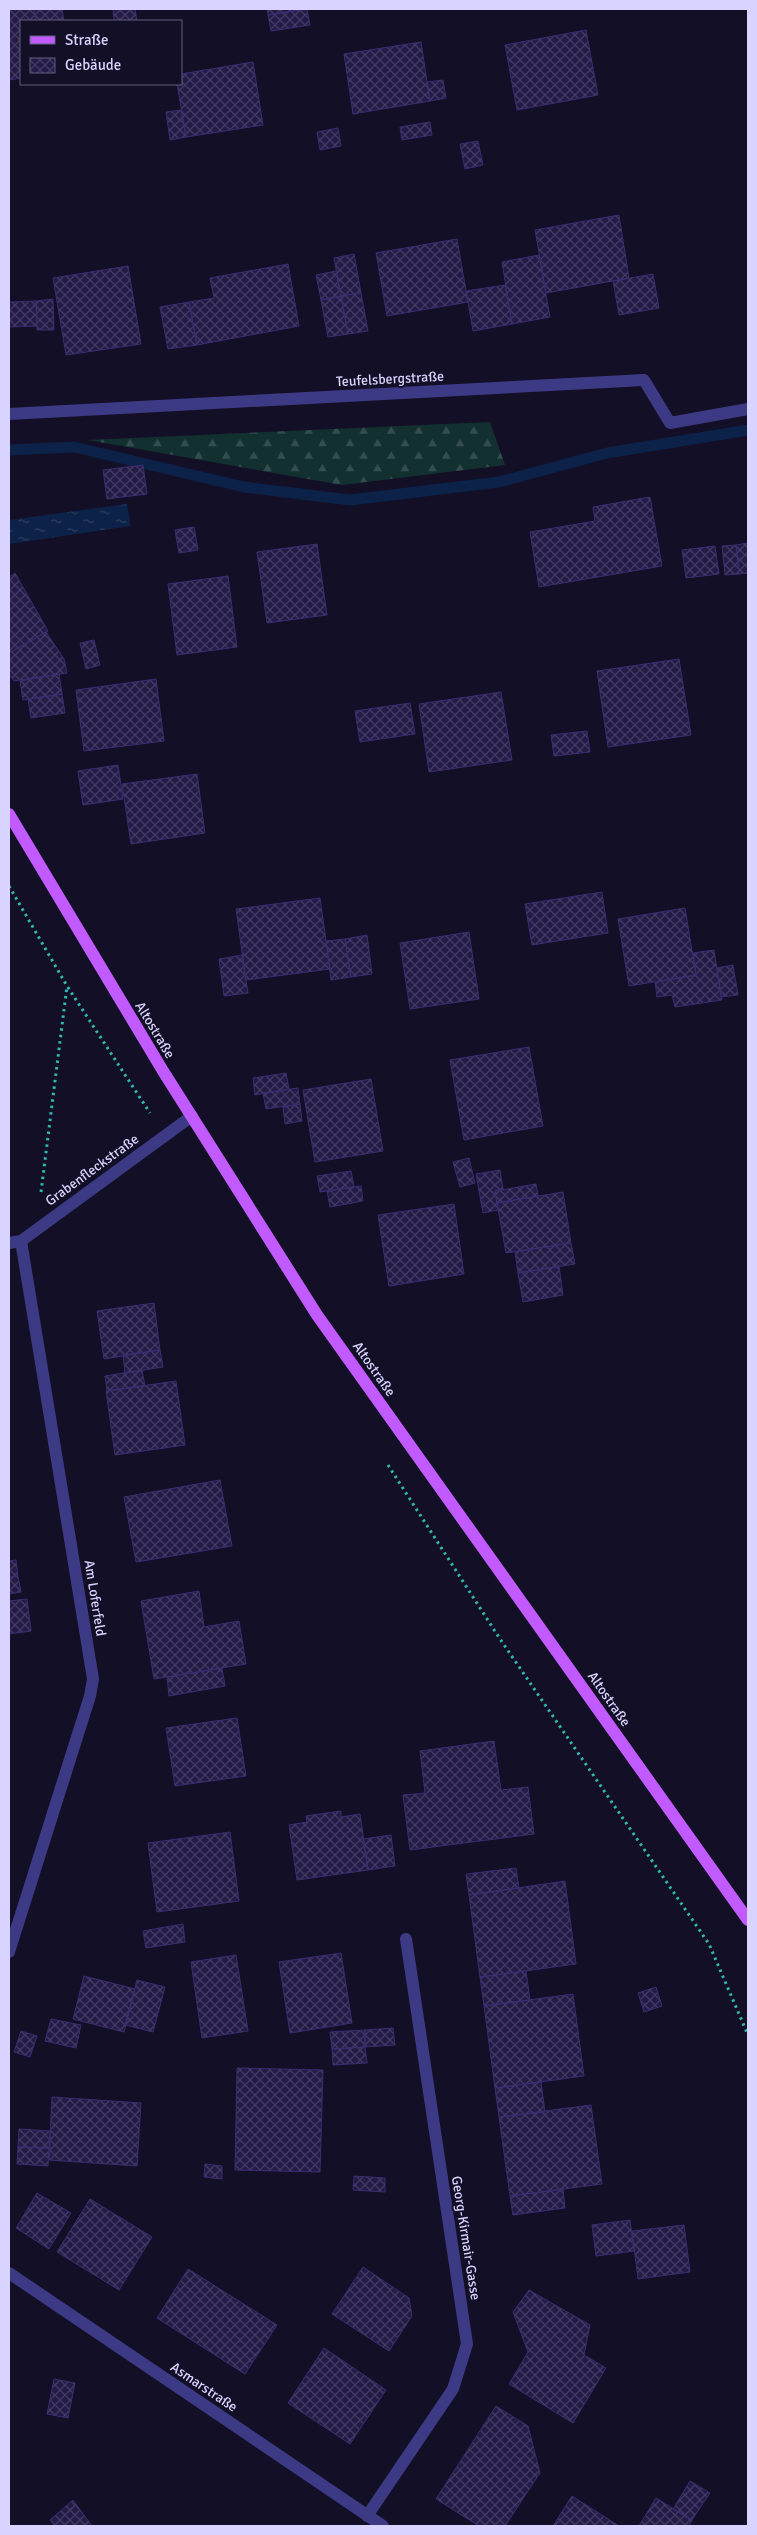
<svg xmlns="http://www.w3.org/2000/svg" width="757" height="2535" font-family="Signika,sans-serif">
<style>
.forest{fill:url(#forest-firs)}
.water{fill:url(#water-ripples)}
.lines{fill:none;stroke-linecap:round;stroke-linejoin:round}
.stream{stroke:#0c2248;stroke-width:11}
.building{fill:url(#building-cross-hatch);stroke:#3b2d73}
.path{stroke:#2fb8b0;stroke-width:3;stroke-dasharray:2.5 4;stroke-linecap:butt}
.minor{stroke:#3d3a85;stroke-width:12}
.major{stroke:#c25bff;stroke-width:12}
.labels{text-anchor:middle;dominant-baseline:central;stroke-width:4;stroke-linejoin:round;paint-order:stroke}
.street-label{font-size:14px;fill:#d9d4ff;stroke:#130f26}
</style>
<defs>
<pattern id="forest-firs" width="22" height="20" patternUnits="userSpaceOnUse" patternTransform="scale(1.25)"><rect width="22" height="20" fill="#12302f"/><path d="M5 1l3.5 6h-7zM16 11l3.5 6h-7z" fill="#344d4e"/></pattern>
<pattern id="water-ripples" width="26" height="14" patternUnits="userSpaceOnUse" patternTransform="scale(1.25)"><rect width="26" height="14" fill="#0c2248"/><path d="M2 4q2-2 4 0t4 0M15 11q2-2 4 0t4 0" fill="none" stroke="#2f4163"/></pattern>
<pattern id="building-cross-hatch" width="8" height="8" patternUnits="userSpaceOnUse" patternTransform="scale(1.25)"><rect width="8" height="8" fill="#241b47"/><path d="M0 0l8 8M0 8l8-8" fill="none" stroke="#433b63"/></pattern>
</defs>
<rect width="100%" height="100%" fill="#130f26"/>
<!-- forest -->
<path class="forest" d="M490,422l15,43 -163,20 -254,-45z"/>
<!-- water -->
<path class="water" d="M127,504l4,22 -122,18v-24z"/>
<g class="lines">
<!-- stream -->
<path class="stream" d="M9,450l65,-3 170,40 106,13 149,-18 108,-29 141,-23"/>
</g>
<!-- building -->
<path class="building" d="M9,9h25l2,12h-15v57l-12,2z
M34,9h28l2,12h-28z
M113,9h22l2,12h-23z
M267,9h40l-39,6z
M307,9l3,16 -39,6 -3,-16z
M586,30l12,65 -81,15 -12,-65z
M421,42l9,59 -77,13 -9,-60z
M253,62l10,63 -77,12 -9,-53h4v-10z
M443,80l3,18 -16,3 -3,-19z
M181,110l5,27 -16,3 -4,-28z
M430,122l2,13 -30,5 -2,-13z
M338,128l3,18 -21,4 -3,-18z
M478,141l5,24 -18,4 -5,-25z
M619,215l10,63 -83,15 -11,-63z
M457,239l11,63 -81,14 -11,-63z
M354,254l7,39 -20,3 -7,-38z
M539,255l11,62 -38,7 -10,-62z
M288,264l11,62 -102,19 -8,-43 25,-4 -4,-20z
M128,266l13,78 -75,11 -13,-77z
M336,271l5,25 -20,4 -5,-25z
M653,274l6,34 -40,7 -6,-34z
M505,285l7,39 -39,7 -7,-40z
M361,293l7,38 -20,3 -7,-38z
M341,296l7,38 -20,3 -7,-37z
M53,299l1,31h-17l-1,-29z
M36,301l1,25 -28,1v-25z
M189,302l8,43 -29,4 -8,-42z
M143,465l4,29 -40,5 -4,-29z
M650,497l12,69 -123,21 -9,-55 65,-11 -2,-14z
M194,527l4,23 -19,3 -4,-23z
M748,543v30l-9,1 -3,-29z
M317,544l10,71 -60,8 -10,-71z
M736,545l3,29 -14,1 -3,-29z
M715,546l4,28 -33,4 -4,-28z
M15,573l33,58 -39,22v-76z
M228,576l9,71 -60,8 -9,-71z
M46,632l18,27 3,14 -53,8 -5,-7v-21z
M94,640l6,25 -14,4 -6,-26z
M679,659l12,76 -83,12 -11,-76z
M59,674l3,20 -39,6 -3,-19z
M156,679l8,62 -80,10 -8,-61z
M501,692l11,68 -83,12 -10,-68z
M62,694l3,19 -34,5 -3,-19z
M410,703l5,31 -55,8 -5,-31z
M587,731l3,21 -36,4 -3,-21z
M118,765l5,34 -40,6 -5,-34z
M197,774l8,59 -74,11 -9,-60z
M602,892l6,41 -76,12 -7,-41z
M320,898l10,71 -84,11 -10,-71z
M685,908l11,67 -67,11 -11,-67z
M469,932l10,67 -69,10 -10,-66z
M367,935l5,39 -21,3 -6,-38z
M345,939l6,38 -20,3 -5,-39z
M714,950l8,50 -47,7 -3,-12 -15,2 -2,-15 41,-7 -3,-22z
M242,955l6,38 -24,3 -5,-37z
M733,965l5,30 -17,2 -4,-29z
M529,1047l14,79 -79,14 -14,-80z
M286,1073l3,16 -34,6 -2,-17z
M371,1079l12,72 -68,11 -12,-72z
M298,1088l2,16 -34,5 -3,-16z
M300,1104l2,17 -17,3 -2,-17z
M469,1158l6,25 -15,4 -7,-25z
M500,1170l3,19 -8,2 3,19 -15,3 -7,-39z
M351,1171l3,16 -34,5 -3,-16z
M536,1184l2,12 -41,7 -2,-12z
M361,1186l2,15 -33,6 -3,-16z
M563,1192l8,51 -65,10 -9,-50z
M454,1204l10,70 -75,12 -11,-71z
M571,1243l4,21 -57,9 -3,-21z
M559,1266l4,29 -40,7 -5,-29z
M154,1303l6,47 -56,9 -7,-48z
M160,1350l3,17 -38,6 -2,-18z
M142,1370l3,16 -38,5 -2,-15z
M176,1381l9,64 -70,10 -9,-64z
M220,1480l12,66 -96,16 -12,-65z
M16,1560l2,16 -9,1v-16z
M18,1576l3,16 -12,2v-17z
M199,1591l5,36 35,-6 7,43 -92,15 -13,-78z
M27,1599l4,32 -22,3v-33z
M222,1668l3,18 -56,10 -2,-19z
M237,1718l9,58 -71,10 -9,-58z
M494,1741l7,49 27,-3 6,47 -124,16 -7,-55 22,-2 -5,-42z
M341,1811v6l19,-3 8,56 -71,10 -8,-55 18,-3 -1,-6z
M230,1832l9,69 -82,11 -9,-69z
M391,1835l4,31 -27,4 -5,-31z
M516,1868l3,20 -50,7 -3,-21z
M565,1881l11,83 -96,13 -11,-82z
M183,1924l2,18 -39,6 -3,-17z
M341,1953l11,70 -62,10 -11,-71z
M236,1955l12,76 -46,7 -11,-76z
M526,1971l4,29 -46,6 -4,-29z
M84,1976l51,13 -11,43 -51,-13z
M137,1980l28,7 -12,45 -28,-7z
M656,1987l6,19 -18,6 -6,-19z
M573,1994l11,82 -89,12 -11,-82z
M51,2019l30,6 -5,23 -31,-7z
M393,2028l2,17 -30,2v-17z
M365,2030v17l-33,2 -2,-17z
M21,2031l16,5 -7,21 -16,-5z
M365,2047l2,16 -34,2 -1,-16z
M237,2068l86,2 -3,102 -85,-2z
M541,2082l4,30 -46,5 -4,-29z
M52,2097l89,6 -4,63 -88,-6z
M591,2105l11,79 -92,12 -11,-79z
M19,2129l31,2 -1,17 -31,-1z
M18,2147l31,1 -1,18 -31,-2z
M205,2164l17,2v13l-18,-2z
M354,2176l31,2v14l-32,-2z
M563,2189l2,19 -52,7 -3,-19z
M37,2193l34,20 -22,36 -33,-21z
M90,2199l62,38 -33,53 -62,-38z
M630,2220l4,31 -38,5 -4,-31z
M684,2225l6,47 -52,7 -6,-48z
M363,2267l46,31 3,18 -23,35 -57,-37z
M188,2269l89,56 -32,49 -88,-56z
M529,2290l61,35 -6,30 22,13 -33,55 -64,-39 19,-32 -15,-40z
M324,2348l62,42 -36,54 -62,-41z
M54,2379l21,4 -7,35 -21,-4z
M496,2406l32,20 12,47 -35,53h-26l-43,-27z
M690,2481l20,12 -18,27 -19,-11z
M572,2496l47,30h-66z
M656,2498l36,22 -3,6h-50z
M73,2500l19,26h-37l-5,-6z"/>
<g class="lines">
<!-- path -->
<path class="path" d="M9,886l58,100 83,127
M41,1192l26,-206
M388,1465l112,174 209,305 39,91"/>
<!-- minor -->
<path class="minor" d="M9,414l635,-34 26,43 78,-14
M9,1243l12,-2 171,-125
M9,1952l81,-256 3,-17 -72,-438
M9,2273l374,253
M367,2516l86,-127 14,-45 -61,-405"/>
<!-- major -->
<path class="major" d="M9,814l154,257 154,244 431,605"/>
</g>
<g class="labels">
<!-- street labels -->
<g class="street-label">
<text transform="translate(390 379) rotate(-3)">Teufelsbergstraße</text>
<text transform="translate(155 1030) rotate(59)">Altostraße</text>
<text transform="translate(92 1170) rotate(-36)">Grabenfleckstraße</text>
<text transform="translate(374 1369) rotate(55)">Altostraße</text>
<text transform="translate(95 1598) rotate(81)">Am Loferfeld</text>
<text transform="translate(609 1699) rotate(55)">Altostraße</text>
<text transform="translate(466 2238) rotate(81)">Georg-Kirmair-Gasse</text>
<text transform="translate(204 2387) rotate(34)">Asmarstraße</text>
</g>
</g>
<!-- border -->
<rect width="757" height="2535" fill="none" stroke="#d9d4ff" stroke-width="20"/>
<!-- legend -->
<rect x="20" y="20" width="162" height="65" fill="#130f26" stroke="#625e7d"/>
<rect x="30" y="36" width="25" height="8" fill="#c25bff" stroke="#625e7d"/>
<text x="65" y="45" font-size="15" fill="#d9d4ff">Straße</text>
<rect x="30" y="58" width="25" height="15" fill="url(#building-cross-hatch)" stroke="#625e7d"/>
<text x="65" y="70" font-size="15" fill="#d9d4ff">Gebäude</text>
</svg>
